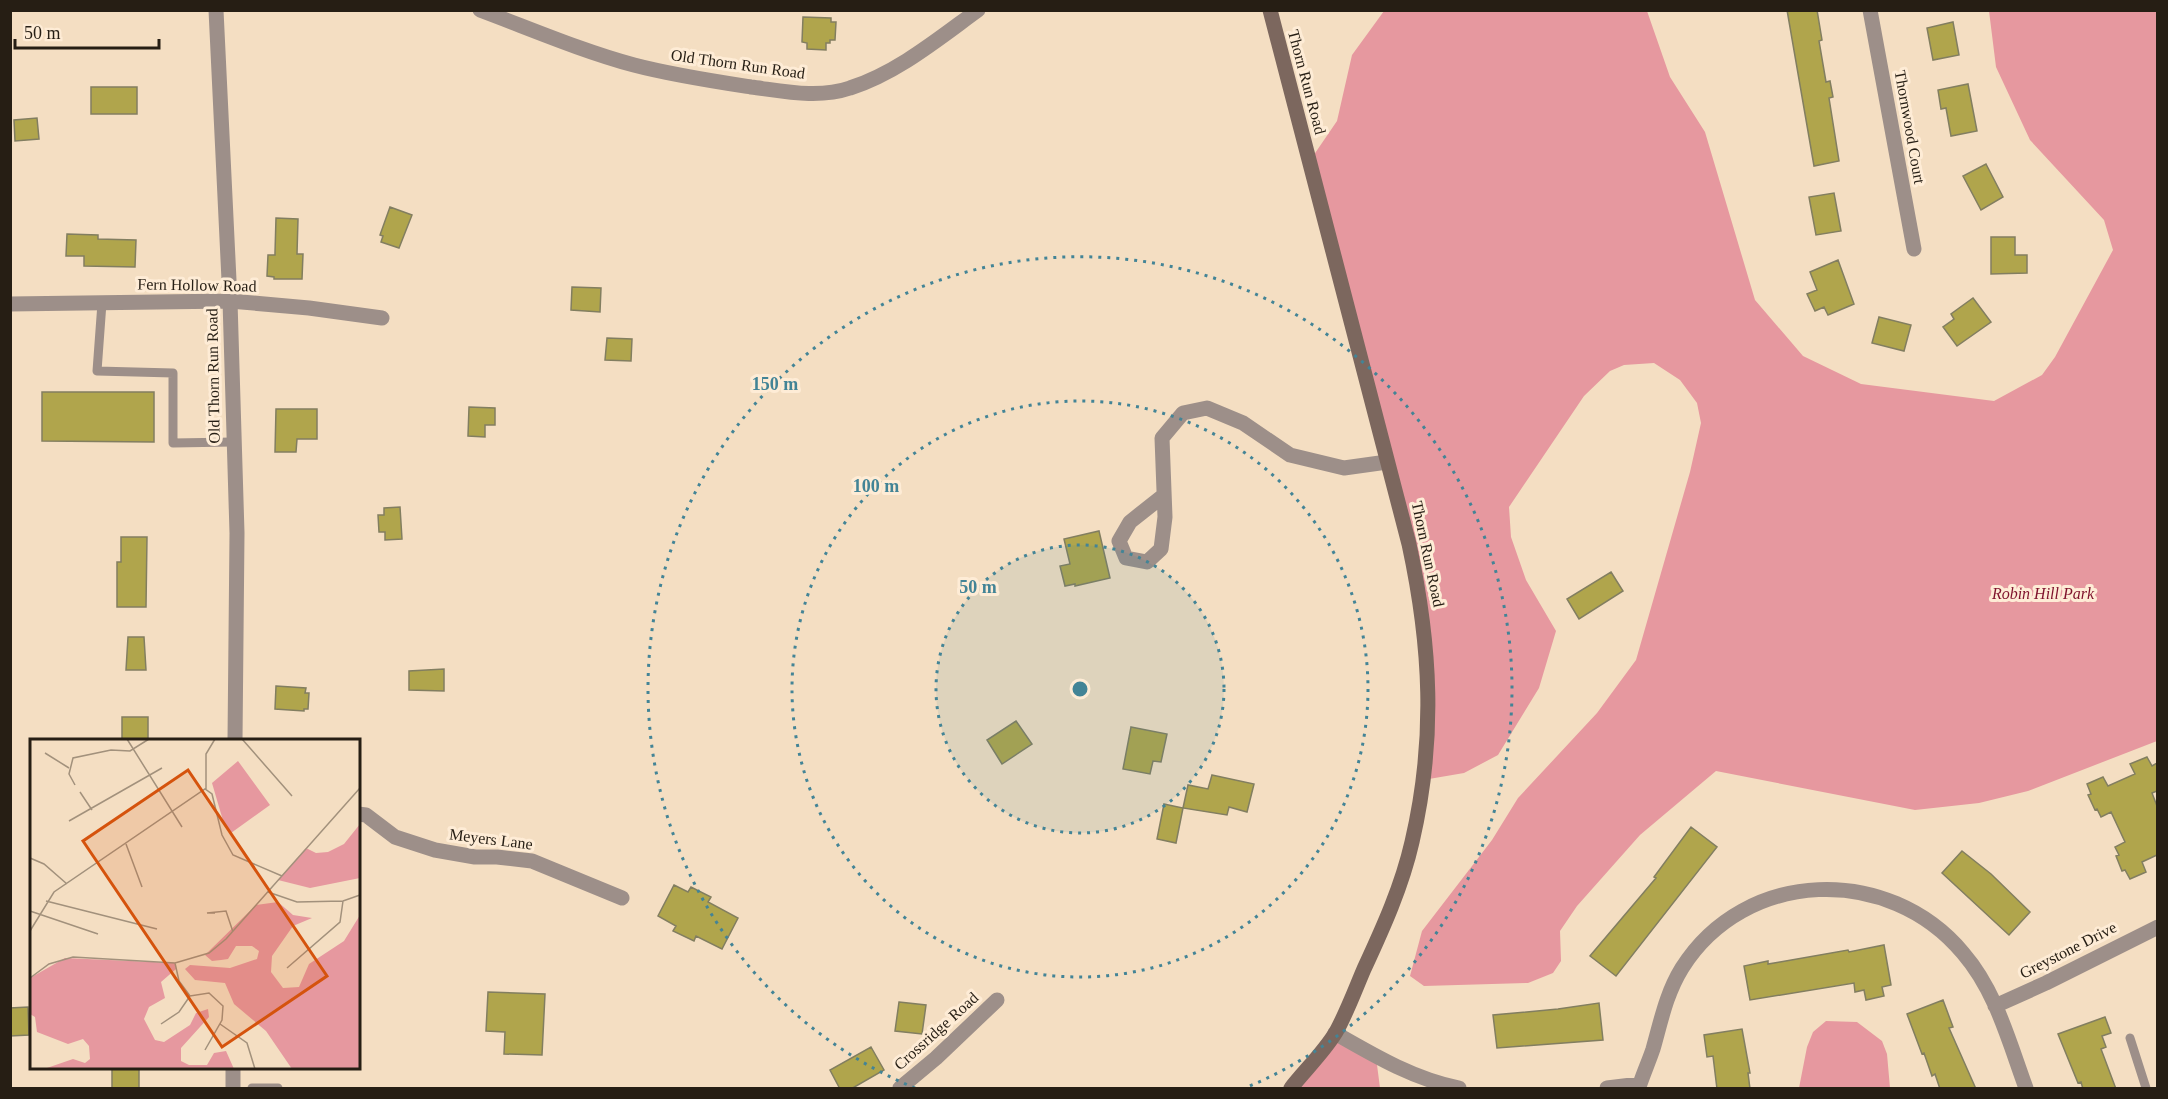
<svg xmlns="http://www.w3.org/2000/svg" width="2168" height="1099" font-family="Georgia,serif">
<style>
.green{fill:#e6989f}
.building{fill:#b0a54c;stroke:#827e60;stroke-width:1.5}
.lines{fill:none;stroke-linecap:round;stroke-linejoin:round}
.lane{stroke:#9d8f89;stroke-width:9}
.street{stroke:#9d8f89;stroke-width:15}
.secondary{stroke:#7c675e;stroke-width:15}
.ring{fill:none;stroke:#438496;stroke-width:3;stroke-dasharray:3 6}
.labels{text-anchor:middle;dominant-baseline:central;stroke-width:6;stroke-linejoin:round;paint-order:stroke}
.street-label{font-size:16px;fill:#261e14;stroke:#feecd6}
.park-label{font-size:16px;font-style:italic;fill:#7f122c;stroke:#feecd6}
.inset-road{fill:none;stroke:#a2917c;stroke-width:1.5}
.view{fill:#d5530d;fill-opacity:0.15;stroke:#d5530d;stroke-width:3}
.inset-edge{fill:none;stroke:#261e14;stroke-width:3}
.centre{fill:#438496;stroke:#feecd6;stroke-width:3}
.ring-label{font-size:18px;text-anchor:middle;font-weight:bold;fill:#438496;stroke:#feecd6;stroke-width:6;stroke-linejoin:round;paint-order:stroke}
</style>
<rect width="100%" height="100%" fill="#f4dec2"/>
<!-- green -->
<path class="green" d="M1384,11h263l23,66 35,55 50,168 48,56 58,28 133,17 48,-26 13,-18 58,-107 -9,-30 -74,-80 -34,-73 -7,-56h168v730l-129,50 -49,12 -64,7 -199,-39 -76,64 -63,71 -17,25 1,30 -8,12 -25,10 -104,3 -14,-10 12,-45 70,-91 26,-42 79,-85 39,-53 54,-188 11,-49 -4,-20 -17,-23 -26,-17 -30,2 -14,6 -26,25 -75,111 2,30 15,43 30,51 -17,57 -41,67 -34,18 -41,7 2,-152 -116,-466 28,-41 15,-66z
M1826,1021l31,1 25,19 5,13 3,34h-91l8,-41 6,-15z
M1335,1033l41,24 4,31h-89z"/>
<!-- building -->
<path class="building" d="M1787,10h30l5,30 -3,1 7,41 4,-1 3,16 -4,1 10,63 -25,5z
M803,17l28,1v4h5l-1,18h-5v3h-4v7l-19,-1v-6l-5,-1z
M1953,22l6,33 -26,5 -6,-32z
M1968,84l9,47 -26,5 -5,-28 -5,1 -3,-19z
M91,87h46v27h-46z
M37,118l2,21 -24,2 -1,-21z
M1986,164l17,33 -22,13 -18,-34z
M1834,193l7,38 -25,4 -7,-38z
M390,207l22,8 -13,33 -18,-6 2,-6 -3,-1z
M276,218l22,1 -1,35h6l-1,25h-28v-2l-7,-1 1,-21h7v-2z
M67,234l31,1v4l38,1 -1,27 -51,-1v-10h-18z
M1991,237h24v18h12v18l-36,1z
M1838,260l16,44 -26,11 -4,-8 -9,4 -8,-17 10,-4 -7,-18z
M572,287l29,1 -1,24 -29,-2z
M1973,298l18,24 -34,24 -14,-19 11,-8 -3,-5z
M1879,317l32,8 -7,26 -32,-8z
M607,338l25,1 -1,22 -26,-1z
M42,392h112v50l-112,-1z
M469,407l26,1v17h-10v12l-17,-1z
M276,409h41v30h-20l-1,13h-21z
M400,507l2,32 -17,1v-8h-6l-1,-17h6v-7z
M1099,531l11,47 -35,8v-2l-10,2 -5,-20 10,-2 -6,-25z
M121,537h26l-1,70h-29v-45h4z
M1611,572l12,19 -44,28 -12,-20z
M128,637h16l2,33h-20z
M444,669v22l-35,-1v-19z
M276,686l30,2 -1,5h4l-1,16h-4v2l-29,-2z
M122,717h26v24h-26z
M1016,721l16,23 -30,20 -15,-24z
M1131,727l36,7 -6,28 -8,-1 -3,13 -27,-5z
M2147,757l5,9 5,-3v28l-5,2 5,13v49l-15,7 4,10 -16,7 -5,-9 -3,1 -6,-15 3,-1 -4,-8 10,-5 -14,-30 -10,5 -4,-8 -2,1 -7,-15 3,-1 -4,-10 16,-7 5,9 27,-12 -5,-10z
M1212,775l42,9 -7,28 -18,-5 -2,8 -44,-7 5,-23 20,4z
M1164,804l19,4 -7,35 -19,-4z
M1691,827l26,20 -101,129 -26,-20 66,-78 -2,-1z
M1962,851l29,23 39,38 -21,23 -67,-62z
M674,885l14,7 3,-5 20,10 -3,5 30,16 -16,31 -26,-13 -2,5 -21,-10 3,-5 -18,-10z
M1884,945l7,40 -9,2 2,9 -18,4 -2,-10 -9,2 -1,-9 -104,17 -6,-34 24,-5v3l12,-2 68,-12 1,2z
M488,992l57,2 -3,61 -38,-1 1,-22 -19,-1z
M1943,1000l10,27 -4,1 27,61h-36l-5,-15 -3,2 -8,-23 -2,1 -15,-40z
M899,1002l27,3 -4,29 -27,-3z
M1599,1003l4,37 -106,8 -4,-33 65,-6z
M28,1007l1,28 -19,1v-28z
M2105,1017l6,16 -9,3 4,11 -5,2 15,40h-33l-2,-7 -3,1 -20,-49z
M1742,1029l8,44h-2l2,16h-33l-4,-33 -6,1 -3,-22z
M871,1047l13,23 -33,19h-11l-10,-19z
M112,1068h27v21h-27z"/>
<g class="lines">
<!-- lane -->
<path class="lane" d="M102,303l-5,68 76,2v70l60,-1
M2130,1038l16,50
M252,1088h26"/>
<!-- street -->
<path class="street" d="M216,10l14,291 7,232 -2,207
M480,10c51,19 102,41 154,55 38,10 78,16 117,22 32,4 67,12 99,1 47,-15 88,-49 128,-78
M1870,10l44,239
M10,304l220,-3 79,7 73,10
M1164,495l-34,27 -11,19 7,17 21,4 14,-13 4,-32 -3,-79 21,-25 24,-5 36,15 47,32 54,13 43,-6
M358,814l8,1 29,22 40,13 40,7h22l35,4 90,37
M1995,1006l51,-23 112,-56
M1335,1033c40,23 79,46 124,55
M233,1088v-20
M900,1088l36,-30 61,-58
M1607,1088l33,-4c4,-12 9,-23 13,-35 8,-28 13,-55 29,-81 63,-100 207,-104 281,-15 33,38 46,89 63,135"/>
<!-- secondary -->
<path class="secondary" d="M1270,10l139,534c22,102 27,195 3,298 -10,44 -29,86 -48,127 -9,21 -17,43 -28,63 -12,20 -31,38 -45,56"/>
</g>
<!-- distance rings -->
<circle cx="1080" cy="689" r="144" fill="#438496" fill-opacity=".12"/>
<g class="ring">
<circle cx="1080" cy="689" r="144"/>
<circle cx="1080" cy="689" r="288"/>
<path d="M915 1088A432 432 0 1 1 1245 1088"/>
</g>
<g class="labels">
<!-- street labels -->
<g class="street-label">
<text transform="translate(738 64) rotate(8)">Old Thorn Run Road</text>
<text transform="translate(1307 82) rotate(75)">Thorn Run Road</text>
<text transform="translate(1910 127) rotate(80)">Thornwood Court</text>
<text transform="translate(197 285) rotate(1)">Fern Hollow Road</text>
<text transform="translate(213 376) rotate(-91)">Old Thorn Run Road</text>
<text transform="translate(1428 554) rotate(78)">Thorn Run Road</text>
<text transform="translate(491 839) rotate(7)">Meyers Lane</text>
<text transform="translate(2068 950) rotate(-27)">Greystone Drive</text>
<text transform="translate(936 1031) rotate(-42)">Crossridge Road</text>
</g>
<!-- park labels -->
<g class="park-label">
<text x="2043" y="593">Robin Hill Park</text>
</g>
</g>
<!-- overview -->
<g transform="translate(30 739)">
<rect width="330" height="330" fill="#f4dec2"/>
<path d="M208,22l32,44 -39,28 -7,-9 -12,-41zM330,85v54l-50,10 -32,-8 28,-32 10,5 12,-1 16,-8zM248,163l15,13 19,3 -19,8 -21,30 -1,16 12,16 16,-1 10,-23 35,-23 16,-26v154h-68l-26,-38 -32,-27 -9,-21 -30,-3 -10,-11 5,-4 40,3 27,-9 2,-8 -7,-5h-16l-8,13 -7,1 -9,1 -7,-6 51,-50zM35,219l110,5 1,6 -15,13 4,16 -16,9 -5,12 11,21 9,2 26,-17 6,-12 12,-4 1,8 -28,31v13l8,4h18l7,-12 12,-2 8,18h-190l29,-10 12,4 5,-4 -1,-13 -6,-7 -15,5 -31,-12 -2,-15 -5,-3v-36z" fill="#e6989f"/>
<path class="inset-road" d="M97,0l55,88M212,0l50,57M15,14l24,15M45,46l-6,-11 4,-16 38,-8 19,1 19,-12M176,50v-35l9,-15M50,53l12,18M39,82l93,-53M96,105l16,43M0,119l14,6 23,20M238,153l29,10 46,-1 17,-6M16,162l111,28M0,172l68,23M185,174h-8l19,-2 7,21M0,192l24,-39 151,-103 7,5 10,41 11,20 49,21M145,224l4,18 11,15 19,-3 14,13 -1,14 -17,30M257,229l53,-46 3,-21M0,239l19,-14 24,-7 102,6 34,-10 17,-14 134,-151M131,285l18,-12 11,-16M190,285l27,19 8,26"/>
<path class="view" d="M158,31l139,206 -105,71 -139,-206z"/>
<rect width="330" height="330" class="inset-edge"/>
</g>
<circle cx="1080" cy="689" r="9" class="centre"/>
<g class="ring-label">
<text x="775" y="390">150 m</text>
<text x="876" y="492">100 m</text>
<text x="978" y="593">50 m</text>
</g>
<!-- border -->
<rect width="2168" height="1099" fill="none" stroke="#261e14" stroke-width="24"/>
<!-- scale -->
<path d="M15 39v9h144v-9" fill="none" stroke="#261e14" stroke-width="3"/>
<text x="24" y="39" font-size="18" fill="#261e14" stroke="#feecd6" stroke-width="4.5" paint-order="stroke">50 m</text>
</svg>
